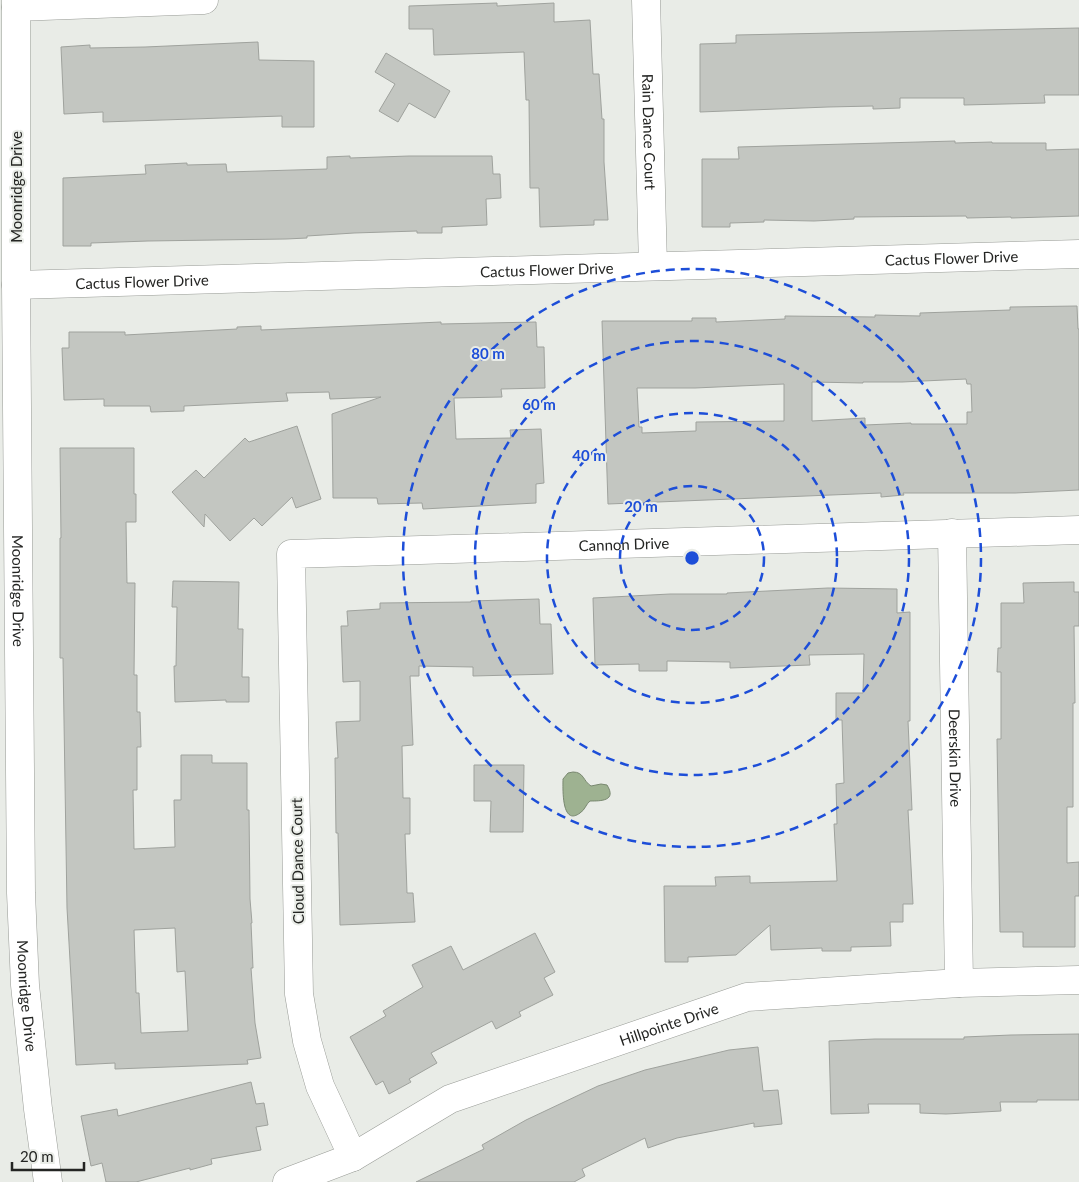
<svg xmlns="http://www.w3.org/2000/svg" width="1079" height="1182" font-family="Lato,sans-serif">
<style>
.water{fill:#9eb291;stroke:#798870}
.building{fill:#c3c6c1;stroke:#9fa29d;fill-rule:evenodd}
.lines{fill:none;stroke-linecap:round;stroke-linejoin:round}
.minor-casing{stroke:#989b96;stroke-width:29}
.minor{stroke:#fff;stroke-width:28}
.ring{fill:none;stroke:#1d4ed8;stroke-width:2.5;stroke-dasharray:9 6}
.labels{text-anchor:middle;dominant-baseline:central;stroke-width:4;stroke-linejoin:round;paint-order:stroke}
.street-label{font-size:15px;fill:#242523;stroke:#e9ece7}
.centre{fill:#1d4ed8;stroke:#e9ece7;stroke-width:2.5}
.ring-label{font-size:15px;text-anchor:middle;font-weight:bold;fill:#1d4ed8;stroke:#e9ece7;stroke-width:4;stroke-linejoin:round;paint-order:stroke}
</style>
<rect width="100%" height="100%" fill="#e9ece7"/>
<!-- water -->
<path class="water" d="M573,772c11,0 10,9 18,14l10,-2 6,1c10,16 -6,16 -17,16 -4,3 -5,9 -10,12 -19,14 -17,-26 -17,-34l5,-6z"/>
<!-- building -->
<path class="building" d="M497,3v3l57,-3v19l36,-2 3,54h6l3,45h2v43l4,58h-14v5l-54,2 -1,-39h-9l-1,-88h-3l-2,-48 -90,3 -1,-26h-24v-23z
M1079,28v67h-35l1,8 -81,2v-7h-64v10l-27,1v-3l-45,1 -128,5v-68l36,-1v-8z
M258,42l1,18 55,1v66h-32v-11l-179,6v-10l-39,2 -3,-67 29,-2v3l55,-1z
M386,53l64,38 -15,27 -26,-15 -11,19 -19,-11 16,-27 -20,-12z
M955,141v2l37,-1v1h54v7l33,-1v67l-68,2v-1l-44,1 -1,-2 -112,1v2l-40,2 -50,-1v2l-34,1v4h-28v-68h37l-1,-12z
M350,156v2l59,-2h83l1,18h7l1,24 -15,1 1,26 -45,2v6h-25v-2l-63,2 -47,3v2l-21,1 -138,2 -57,2v3h-28v-68l83,-4 -1,-9 42,-2v2l39,-1 1,8 100,-3v-12z
M1077,306l1,23h1v161l-64,3h-112l1,2 -23,2v-4l-273,11 -6,-183h90v-3h24v4l69,-3v-3l90,1v-2l45,1v-3l90,-3v-3zM966,379l1,5h4l1,28h-5v12h-56v-1l-46,2v-7l-53,3v-39l51,1v-1h39zM784,384v37l-88,1v9l-54,2v-6h-3l-2,-39h58z
M441,322v2l95,-2 1,25h7l1,41 -44,1 1,8 -48,1 2,41 55,-1 -1,-8 31,-1 3,54 -8,1v19l-113,6 -1,-6 -44,1 -1,-6h-44l-1,-84 49,-17 -51,2 -1,-7 -43,1 2,8 -104,5v5l-33,1 -1,-6h-46v-7l-40,1 -2,-52h7v-16h56v3l112,-6v-2l24,-1v4z
M297,426l24,73 -25,9 -4,-11 -30,29 -8,-8 -24,23 -25,-27 -1,13 -32,-35 24,-22 8,8 41,-40 4,4z
M60,448h74v46h2v28h-10l1,61h8l-1,92h3v37h3l1,35h-4v43h-4l1,59 41,-2 -1,-47h7v-45h31v8h35v47h2l1,89 2,24h-1l2,45h-2l4,55 6,35 -14,2 1,4 -133,5v-6l-39,2 -9,-157 -4,-250h-3v-120h1zM175,928l2,44 8,-1 3,60 -47,2 -2,-40h-3l-2,-63z
M173,581l66,1 -1,47h5l-1,48h7v25h-23v-2l-51,2 -1,-36h2l1,-59h-5z
M1074,582v10h5v34h-5l1,77h-2v104h-6v56l12,-1v34h-4v51h-52v-15h-23l-3,-193h4v-67h-4l1,-24h3v-45h23l-1,-20z
M828,588l69,1v24l13,-1v109h-2l4,89h-4l5,94h-10v18h-13l1,24 -40,1v4h-29v-3l-51,2 -1,-25 -34,30 -48,2v5h-23l-1,-76h52l-1,-9 35,-1v7l87,-2 -3,-57h3l-1,-40 8,-1 -2,-63h-6v-27h27l1,-39 -55,1 1,10 -80,3v-6l-63,-1v10h-28v-7l-44,1 -2,-67 77,-4h57v-1z
M539,599l1,25h11l2,50 -80,2v-9l-54,-1v10h-9l3,69 -11,1 1,52h7v36h-5l2,59h6l2,29 -75,3 -2,-92h-2l-1,-75h3l-2,-36 24,-1v-40l-17,1 -2,-56h7l-1,-15 33,-2v-6l91,-1v-1z
M474,765h50l-1,67h-33l1,-31h-17z
M535,933l20,39 -11,6 9,17 -34,17 2,4 -25,13 -4,-8 -61,32 6,10 -28,16 2,3 -22,12 -6,-13 -7,4 -26,-48 36,-21 -3,-5 40,-24 -11,-22 39,-19 12,24z
M1079,1034v66h-42v2h-37l1,9 -55,3 -26,-1v-9h-52l1,9 -38,1 -2,-73 46,-2h89v-2l47,-2z
M758,1047l5,44 15,-1 4,34 -28,3v-4l-77,15 -29,10 -3,-10 -63,31 3,7 -11,6h-158l68,-33 -2,-4 44,-25 72,-34 47,-16 84,-20z
M251,1082l5,22 8,-1 4,22 -12,2 5,23 -50,9 1,5 -22,6v-2l-54,14h-30l-4,-19 -11,3 -10,-50 36,-7 1,7z"/>
<g class="lines">
<defs>
<g id="minor">
<path id="s1" d="M16,0v285l5,608 4,92 13,124 10,73"/>
<path id="s2" d="M646,0l7,266"/>
<path d="M16,7l188,-7"/>
<path id="s3" d="M16,285l1063,-31"/>
<path id="s4" d="M952,533l7,450"/>
<path id="s5" d="M353,1157l-33,-71 -13,-45 -8,-47 -8,-440 788,-24"/>
<path id="s6" d="M287,1182l66,-25 97,-58 297,-102 212,-14 120,-3"/>
</g>
</defs>
<!-- minor casing -->
<use href="#minor" class="minor-casing"/>
<!-- minor -->
<use href="#minor" class="minor"/>
</g>
<!-- distance rings -->
<g class="ring">
<circle cx="692" cy="558" r="72"/>
<circle cx="692" cy="558" r="145"/>
<circle cx="692" cy="558" r="217"/>
<circle cx="692" cy="558" r="289"/>
</g>
<g class="labels">
<!-- street labels -->
<g class="street-label">
<text stroke="none"><textPath href="#s2" startOffset="132">Rain Dance Court</textPath></text>
<text transform="translate(16 187) rotate(-90)">Moonridge Drive</text>
<text stroke="none"><textPath href="#s3" startOffset="936">Cactus Flower Drive</textPath></text>
<text stroke="none"><textPath href="#s3" startOffset="531">Cactus Flower Drive</textPath></text>
<text stroke="none"><textPath href="#s3" startOffset="126">Cactus Flower Drive</textPath></text>
<text stroke="none"><textPath href="#s5" startOffset="946">Cannon Drive</textPath></text>
<text stroke="none"><textPath href="#s1" startOffset="591">Moonridge Drive</textPath></text>
<text stroke="none"><textPath href="#s4" startOffset="225">Deerskin Drive</textPath></text>
<text transform="translate(297 861) rotate(-91)">Cloud Dance Court</text>
<text stroke="none"><textPath href="#s1" startOffset="996">Moonridge Drive</textPath></text>
<text stroke="none"><textPath href="#s6" startOffset="415">Hillpointe Drive</textPath></text>
</g>
</g>
<circle cx="692" cy="558" r="8" class="centre"/>
<g class="ring-label">
<text x="488" y="359">80 m</text>
<text x="539" y="410">60 m</text>
<text x="589" y="461">40 m</text>
<text x="641" y="512">20 m</text>
</g>
<!-- scale -->
<path d="M12 1162v8h72v-8" fill="none" stroke="#242523" stroke-width="2.5"/>
<text x="20" y="1162" font-size="15" fill="#242523" stroke="#e9ece7" stroke-width="4" paint-order="stroke">20 m</text>
</svg>
